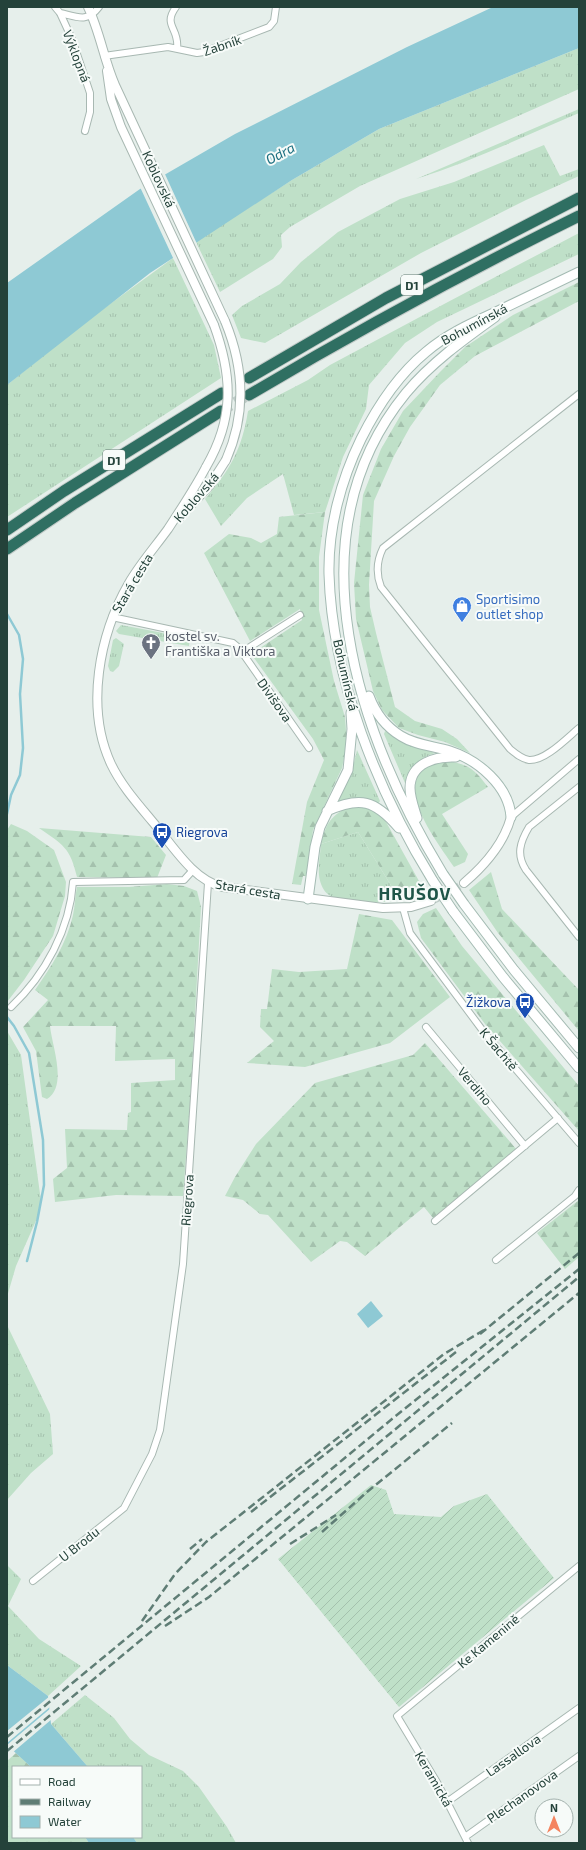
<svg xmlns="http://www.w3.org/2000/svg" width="586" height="1850" font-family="'Exo 2',sans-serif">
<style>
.grass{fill:url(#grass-tufts)}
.forest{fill:url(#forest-firs)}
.garden{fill:url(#garden-furrows)}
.water{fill:#8ec9d4}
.pier{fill:#e6efeb}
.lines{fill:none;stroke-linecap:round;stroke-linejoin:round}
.stream{stroke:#8ec9d4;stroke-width:2.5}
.tertiary-tunnel{stroke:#bfccc8;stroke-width:8;stroke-dasharray:8 4;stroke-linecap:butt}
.motorway-tunnel{stroke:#bfccc8;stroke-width:11;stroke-dasharray:11 5.5;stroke-linecap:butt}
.minor-casing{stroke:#a8b8b2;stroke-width:8}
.tertiary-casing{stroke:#a8b8b2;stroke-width:10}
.secondary-casing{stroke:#a4bbb3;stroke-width:11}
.motorway-casing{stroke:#c2cac8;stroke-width:13}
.minor{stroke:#fff;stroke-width:6}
.tertiary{stroke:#fff;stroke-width:8}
.secondary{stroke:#fff;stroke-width:9}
.motorway{stroke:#2f6f62;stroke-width:11}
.rail{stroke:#5f7d75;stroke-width:2.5;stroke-dasharray:8 4;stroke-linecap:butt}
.tertiary-bridge-casing{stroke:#a8b8b2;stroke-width:10;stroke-linecap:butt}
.secondary-bridge-casing{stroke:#a4bbb3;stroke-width:11;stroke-linecap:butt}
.tertiary-bridge{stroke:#fff;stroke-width:8}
.secondary-bridge{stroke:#fff;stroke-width:9}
.labels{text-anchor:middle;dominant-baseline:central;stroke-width:4;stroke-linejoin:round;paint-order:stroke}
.shield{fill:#f7fbf9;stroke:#637a73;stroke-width:1}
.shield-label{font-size:12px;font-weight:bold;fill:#24423a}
.street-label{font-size:13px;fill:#24423a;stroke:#f7fbf9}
.shop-label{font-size:13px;fill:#366cbe;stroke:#f7fbf9;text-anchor:start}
.worship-label{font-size:13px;fill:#5b616d;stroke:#f7fbf9;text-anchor:start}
.transit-label{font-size:13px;fill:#164399;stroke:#f7fbf9;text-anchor:start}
.water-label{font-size:14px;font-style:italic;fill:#1c6f80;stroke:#f7fbf9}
.district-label{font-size:17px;font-weight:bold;letter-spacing:1px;fill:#1f5548;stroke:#f7fbf9}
</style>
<defs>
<pattern id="grass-tufts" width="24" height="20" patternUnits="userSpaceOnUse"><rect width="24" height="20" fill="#bfe0c8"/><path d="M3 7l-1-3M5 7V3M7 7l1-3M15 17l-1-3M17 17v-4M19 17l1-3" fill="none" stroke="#a4c1ad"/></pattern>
<pattern id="forest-firs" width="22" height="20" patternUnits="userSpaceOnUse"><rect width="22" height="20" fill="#bfe0c8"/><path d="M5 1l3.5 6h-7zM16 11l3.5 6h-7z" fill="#a4c1ad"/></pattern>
<pattern id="garden-furrows" width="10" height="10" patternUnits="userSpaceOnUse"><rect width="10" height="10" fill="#bfe0c8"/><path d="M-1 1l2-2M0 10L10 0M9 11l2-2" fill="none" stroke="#a4c1ad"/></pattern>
</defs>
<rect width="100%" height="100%" fill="#e6efeb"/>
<!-- grass -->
<path class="grass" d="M579,48v41l-219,97 -70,41 -9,8 1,12 -9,12 -53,33 -24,-50 13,-9 83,-53 87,-51z
M579,109v4c-54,23 -107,48 -163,66z
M544,145l16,31 19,-7v7l-53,24 -105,53 -156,90 -24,-5 -9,-23 10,-9 38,-22 21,-22 37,-30 62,-33 54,-17z
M579,233v21l-142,68 -32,21 -36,42 -3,24 -23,48 -18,55 -31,3 -11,-41 -36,24 -26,28 -16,-27c25,-29 37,-50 43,-88l60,-31 22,-15 116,-62z
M173,258l41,87 7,33 -214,139v-132l77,-62z
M121,625l69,13 -1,8 -70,-12 -3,-3z
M116,638l8,6 -5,22 -6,6 -3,-1 -2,-5 5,-26z
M385,731l19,12 31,10c-16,5 -25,15 -30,30l-21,-49z
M357,750l23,51 -2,3c-16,-7 -27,-6 -44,1l18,-34z
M358,832l39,63 20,2c-20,5 -81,12 -93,-7 -9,-14 -4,-31 -3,-46z
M7,1031l14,24 20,146 -2,13 -23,52 -9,31z
M7,1325l43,89 3,40 -22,19 -24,27z
M7,1565l14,14 -13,27 31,33 42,27 -33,30 -41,-31z
M85,1695l29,23 16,21 19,16 34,16 16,16 28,40 9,16h-99l-4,-6h8v-70h-53l-37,-43z"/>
<!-- forest -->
<path class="forest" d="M579,282v19l-104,55 -35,29 -30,42 -16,29 -20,45 -5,84 1,22 6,26 19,74 20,14 27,8 15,10 13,14 -25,-11 -27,-7 -19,-7 -17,-18 -9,-19 -17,-72 -2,-36 9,-88 18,-46 22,-38 37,-39 25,-25 48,-32z
M325,512l-6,45v53l15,71 11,36 2,26 -5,25 -29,62 -7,46h-3l-2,9 -9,-1 15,-82 17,-42 -11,-21 -62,-85 51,-34 -2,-11 -50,32 -46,-88 25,-19 22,4 10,5 16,-9 2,-17z
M447,761c22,3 28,9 41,26l-46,27 26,40 -3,8 -11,5c-14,-21 -54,-71 -33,-95 7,-8 17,-9 26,-11z
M351,806h10l13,5 11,9 39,70 -7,7 -20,-2 -39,-63 -37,12c5,-21 10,-29 30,-38z
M11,824l16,7 27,19 12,32 -1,14 -12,40 -29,44 -17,22v-172z
M39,828l112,9 15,18 -9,23 -80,-1c-7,-30 -14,-32 -38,-49z
M491,872l11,37 77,81v41l-81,-98 -29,-43z
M167,884l17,2 13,5 4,16 -11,197 -7,92 -67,-1 -61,7 -2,-23 14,-11 -2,-39 62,1 1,-17 3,-1v-29l44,-3v-21l-60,2 1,-35h-66c2,20 18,60 -3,73l-5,-2 -6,-46 -13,-24 25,-27 -13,-10c16,-23 32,-47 38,-75 2,-9 2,-19 4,-28h52z
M436,908l26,38 117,140v45l-94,-107 -64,-86 -4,-16 6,-8z
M359,914l33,6 58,77 -60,46 -85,24 -58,-4 27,-22 -14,-14 1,-18h6l5,-40 27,3 48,-3z
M425,1043l92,107 -84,68 -9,-11 -59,49 -18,-14 -7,-1 -29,21 -43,-47 -8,-1 -17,-14 -18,-4 10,-19 21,-33 59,-61 98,-28z
M579,1200v57l-14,12 -28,-36z
M16,1753l15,14h-18v70h72l4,6h-82v-82z"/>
<!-- garden -->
<path class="garden" d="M371,1485l15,5 8,24 47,3 13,-11 33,-12 67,84 -155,129 -121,-148z"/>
<!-- water -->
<path class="water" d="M493,7h86v41l-200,81 -87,51 -142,93 -143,112v-102l133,-94 95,-55 172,-87z
M371,1301l12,15 -15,12 -11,-14z
M7,1665l41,31 3,28 37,43h-57l-24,-22z
M85,1837h48l4,6h-48z"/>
<!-- pier -->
<path class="pier" d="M164,172l33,72 -23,16 -34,-73z
M50,1696l1,10 -44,37v-12z
M51,1708l1,11 -40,34 -5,-5v-3z"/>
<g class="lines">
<!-- stream -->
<path class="stream" d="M7,614l12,21 4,24 -3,35 3,54 -3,27 -9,20 -4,19
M7,1017l7,9 15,27 14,87 1,45 -7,37 -10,39"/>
<!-- tertiary-tunnel -->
<path class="tertiary-tunnel" d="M431,901l19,-9 14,-9"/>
<!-- motorway-tunnel -->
<path class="motorway-tunnel" d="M221,411l27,-16"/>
<defs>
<path id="minor" d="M55,7l5,6 12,26 18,54v19l-5,19
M176,7c-14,19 4,21 1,42
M60,13c18,4 27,10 39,-6
M104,56l64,-9 29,6 7,-1 65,-25 5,-6 2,-14
M579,394l-196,154c-6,12 -7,26 -2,39l129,162c6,5 12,10 19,11 16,1 38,-22 50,-32
M112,617l121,26 6,5 70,100
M242,652l58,-37
M579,787l-50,40c-9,15 -13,28 -3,43l53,67
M511,817l68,-58
M403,908l7,25 73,98 96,112
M11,1007c34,-32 59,-78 62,-125l111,-2 9,-10
M426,1027l99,119
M435,1221l123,-103
M496,1260l79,-64 4,-6
M33,1581l91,-73 28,-54 8,-24 23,-166 25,-381
M447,1802l132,-94
M465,1837l114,-81
M468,1843l-30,-59 -41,-68 182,-150"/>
<path id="tertiary" d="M88,7c12,25 16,53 27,78l110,236
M107,71l4,28 10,28 93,198
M206,467c-11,21 -25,42 -38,62 -13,18 -28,35 -39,54 -30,52 -44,125 -18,181 10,21 26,39 41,57 19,22 41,60 71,66l160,21 28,-1 20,-6
M179,518l31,-33 16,-25
M464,883c20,-17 40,-40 47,-66"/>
<path id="secondary" d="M369,696c6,16 17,31 32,40 14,9 33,10 49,15 28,9 59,35 61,66
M327,811c33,-15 48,-11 72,17
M417,818c-3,-10 -7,-20 -7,-30 0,-25 26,-32 46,-31
M443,874c-85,-140 -154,-338 -37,-481 25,-30 57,-53 89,-76
M433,881c-55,-89 -101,-202 -104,-307 -1,-46 12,-94 32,-135 16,-32 37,-64 65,-87 21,-18 46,-29 72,-41 27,-13 54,-26 81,-39
M308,899l7,-52 5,-20 28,-57 4,-41 -1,-16
M464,904l50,66 65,78
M453,911l50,66 76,91"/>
<path id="motorway" d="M249,378l137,-80 193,-100
M249,395c108,-64 218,-124 330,-179
M7,530l57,-39 158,-98
M7,549l68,-46 146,-92"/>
</defs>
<!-- minor casing -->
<use href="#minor" class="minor-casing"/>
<!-- tertiary casing -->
<use href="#tertiary" class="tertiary-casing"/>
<!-- secondary casing -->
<use href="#secondary" class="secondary-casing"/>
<!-- motorway casing -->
<use href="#motorway" class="motorway-casing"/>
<!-- minor -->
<use href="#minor" class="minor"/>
<!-- tertiary -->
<use href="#tertiary" class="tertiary"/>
<!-- secondary -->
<use href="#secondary" class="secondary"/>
<!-- motorway -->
<use href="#motorway" class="motorway"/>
<!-- rail -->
<path class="rail" d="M480,1334l99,-81
M251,1512l205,-160
M322,1532l45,-40 85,-69
M290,1544l46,-29
M190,1549l12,-10
M142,1621l33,-47 31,-32 238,-188 40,-24
M165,1626l44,-29 370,-304
M7,1737l385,-318 187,-150
M7,1751l572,-474"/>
<defs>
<path id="tertiary-bridge" d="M225,321c19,46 22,92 1,139
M206,467c28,-48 27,-90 8,-142"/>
<path id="secondary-bridge" d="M443,874l21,30
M433,881l20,30"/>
</defs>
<!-- tertiary-bridge casing -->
<use href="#tertiary-bridge" class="tertiary-bridge-casing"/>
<!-- secondary-bridge casing -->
<use href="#secondary-bridge" class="secondary-bridge-casing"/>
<!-- tertiary-bridge -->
<use href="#tertiary-bridge" class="tertiary-bridge"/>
<!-- secondary-bridge -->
<use href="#secondary-bridge" class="secondary-bridge"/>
</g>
<!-- icons -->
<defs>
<symbol id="shop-pin" viewBox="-11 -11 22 30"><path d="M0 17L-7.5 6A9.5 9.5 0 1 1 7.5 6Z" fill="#3f7fe0" stroke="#f7fbf9"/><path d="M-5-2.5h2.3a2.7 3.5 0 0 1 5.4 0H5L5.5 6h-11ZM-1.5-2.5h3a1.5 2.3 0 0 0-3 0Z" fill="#fff"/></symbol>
<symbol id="church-pin" viewBox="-11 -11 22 30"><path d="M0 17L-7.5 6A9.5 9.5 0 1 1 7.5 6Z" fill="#6b7280" stroke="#f7fbf9"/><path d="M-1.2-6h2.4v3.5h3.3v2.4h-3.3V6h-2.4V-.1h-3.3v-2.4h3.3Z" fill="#fff"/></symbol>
<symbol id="bus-pin" viewBox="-11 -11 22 30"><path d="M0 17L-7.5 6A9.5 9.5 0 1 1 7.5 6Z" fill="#1a4fb4" stroke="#f7fbf9"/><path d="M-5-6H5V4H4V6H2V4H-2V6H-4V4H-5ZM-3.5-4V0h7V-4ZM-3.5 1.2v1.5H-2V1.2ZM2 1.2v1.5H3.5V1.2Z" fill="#fff"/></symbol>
</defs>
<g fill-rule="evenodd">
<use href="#shop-pin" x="451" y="595" width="22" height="30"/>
<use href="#church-pin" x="140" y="632" width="22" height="30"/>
<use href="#bus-pin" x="151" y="821" width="22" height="30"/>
<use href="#bus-pin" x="514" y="991" width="22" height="30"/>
</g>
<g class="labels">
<!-- shield labels -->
<g class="shield">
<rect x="401" y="275" width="22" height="20" rx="3"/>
<rect x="103" y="450" width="22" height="20" rx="3"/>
</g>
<g class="shield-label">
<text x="412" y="285">D1</text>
<text x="114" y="460">D1</text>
</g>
<!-- street labels -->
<g class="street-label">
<text transform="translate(222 45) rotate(-19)">Žabník</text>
<text transform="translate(77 56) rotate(69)">Výklopná</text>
<text transform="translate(159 179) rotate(65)">Koblovská</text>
<text transform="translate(474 324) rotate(-28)">Bohumínská</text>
<text transform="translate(196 497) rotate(-49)">Koblovská</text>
<text transform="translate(132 583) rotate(-59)">Stará cesta</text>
<text transform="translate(346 675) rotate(77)">Bohumínská</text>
<text transform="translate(275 700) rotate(55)">Divišova</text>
<text transform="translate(248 889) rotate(10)">Stará cesta</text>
<text transform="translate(499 1049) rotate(50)">K Šachtě</text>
<text transform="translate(475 1086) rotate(50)">Verdiho</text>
<text transform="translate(187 1200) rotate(-86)">Riegrova</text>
<text transform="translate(79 1544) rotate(-38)">U Brodu</text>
<text transform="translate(488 1641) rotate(-40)">Ke Kamenině</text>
<text transform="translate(513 1755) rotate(-35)">Lassallova</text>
<text transform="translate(434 1779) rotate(60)">Keramická</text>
<text transform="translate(522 1796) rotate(-35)">Plechanovova</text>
</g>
<!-- shop labels -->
<g class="shop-label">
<text x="476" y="599">Sportisimo<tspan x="476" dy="15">outlet shop</tspan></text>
</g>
<!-- worship labels -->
<g class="worship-label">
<text x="165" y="636">kostel sv.<tspan x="165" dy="15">Františka a Viktora</tspan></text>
</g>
<!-- transit labels -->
<g class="transit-label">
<text x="176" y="832">Riegrova</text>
<text x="511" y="1002" text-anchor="end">Žižkova</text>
</g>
<!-- water labels -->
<g class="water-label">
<text transform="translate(280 153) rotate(-28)">Odra</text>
</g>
<!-- district labels -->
<g class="district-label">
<text x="415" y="893">HRUŠOV</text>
</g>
</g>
<!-- border -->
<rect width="586" height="1850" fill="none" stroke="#24423a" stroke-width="16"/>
<!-- legend -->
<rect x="12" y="1766" width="130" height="72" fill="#f7fbf9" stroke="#a3b1ad"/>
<rect x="20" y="1779" width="20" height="6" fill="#ffffff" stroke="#a3b1ad"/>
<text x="48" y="1786" font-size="12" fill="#24423a">Road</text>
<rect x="20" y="1799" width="20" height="6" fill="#5f7d75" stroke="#a3b1ad"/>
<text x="48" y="1806" font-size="12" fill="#24423a">Railway</text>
<rect x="20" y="1816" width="20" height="12" fill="#8ec9d4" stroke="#a3b1ad"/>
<text x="48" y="1826" font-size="12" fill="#24423a">Water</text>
<!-- north arrow -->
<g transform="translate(554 1818)"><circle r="19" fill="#f7fbf9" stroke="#a3b1ad"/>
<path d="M0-3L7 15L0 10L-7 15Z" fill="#f4845f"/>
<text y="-6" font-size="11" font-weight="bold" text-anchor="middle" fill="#24423a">N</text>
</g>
</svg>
